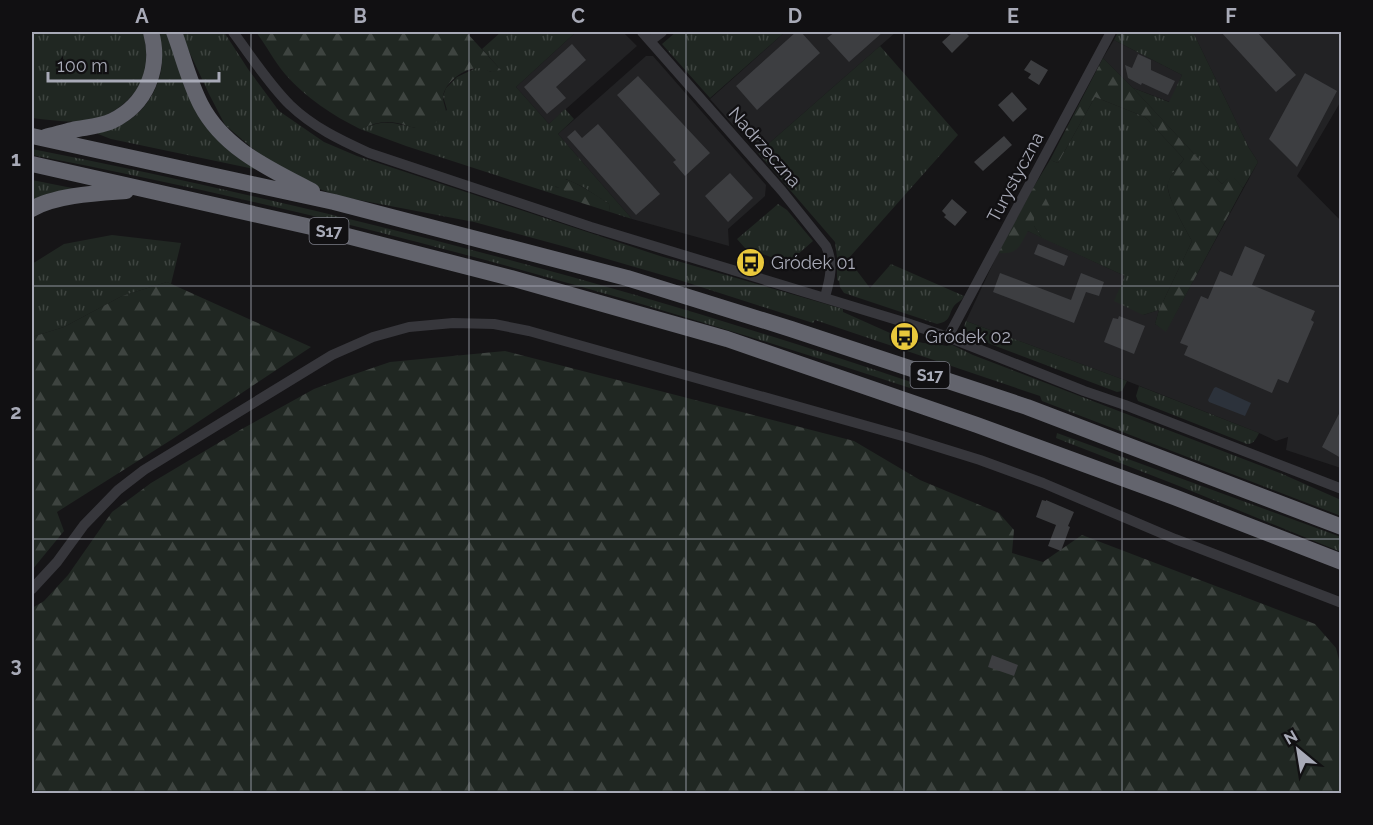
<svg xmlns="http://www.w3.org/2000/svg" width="1373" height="825" font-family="Raleway,sans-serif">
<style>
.built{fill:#222224}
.grass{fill:url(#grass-tufts)}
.forest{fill:url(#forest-firs)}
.water{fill:#2c323b}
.building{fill:#3d3e41}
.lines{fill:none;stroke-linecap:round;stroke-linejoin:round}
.minor{stroke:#37373c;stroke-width:10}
.highway{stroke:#63646d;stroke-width:16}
.grid{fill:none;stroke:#a8aab7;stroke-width:1.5;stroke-opacity:0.55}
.labels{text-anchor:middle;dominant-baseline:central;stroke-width:4.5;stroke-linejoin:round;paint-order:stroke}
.shield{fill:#111012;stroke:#7b7c86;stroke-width:1.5}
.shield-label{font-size:16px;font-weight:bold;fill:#a8aab7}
.street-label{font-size:18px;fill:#a8aab7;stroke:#111012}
.poi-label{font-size:18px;fill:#a8aab7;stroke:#111012;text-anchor:start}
.neatline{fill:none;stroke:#a8aab7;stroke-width:2}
.grid-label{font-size:20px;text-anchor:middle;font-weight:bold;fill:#a8aab7}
</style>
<defs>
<pattern id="grass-tufts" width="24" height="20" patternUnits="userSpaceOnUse" patternTransform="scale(1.5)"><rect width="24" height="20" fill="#202722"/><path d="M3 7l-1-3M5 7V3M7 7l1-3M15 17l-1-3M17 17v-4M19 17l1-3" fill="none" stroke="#3e4440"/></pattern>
<pattern id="forest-firs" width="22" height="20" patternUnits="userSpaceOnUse" patternTransform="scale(1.5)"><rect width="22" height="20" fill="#202722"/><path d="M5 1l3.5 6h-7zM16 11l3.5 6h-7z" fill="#3e4440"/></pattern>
</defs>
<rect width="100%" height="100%" fill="#161517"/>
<!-- built -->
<path class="built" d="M576,32h47l14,14 -88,78 -33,-37z
M785,32h111l-138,121 -4,-5 2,-10 -14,-16 -9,3 -23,-26z
M1193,32h148v69l-44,75 44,45v247l-55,-18 2,-13 -12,4 -17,-8 -132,-52 -161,-60 32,-68 30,-22 97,45 18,39 16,-5 -4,14 11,7 92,-169 -9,-14z
M1114,40l68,35 -12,27 -37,-14 -30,-30z
M646,56h7l113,129 -1,11 -37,33 1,17 -97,-27 -74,-85z"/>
<!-- grass -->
<path class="grass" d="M32,32h111c3,7 3,14 3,22 0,6 1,13 -1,19 -7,22 -30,42 -53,47 -20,4 -41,0 -60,-2z
M158,32h8l18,48 71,88 -1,1 -143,-30 -13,-5v-1c7,-3 15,-5 22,-8 24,-10 42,-39 42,-65 -1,-9 -3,-19 -4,-28z
M180,32h44l24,37 31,42 45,31 33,14 303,100 183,53v3l56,25 24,6 13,1 11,2 3,-2 23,11 307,118 61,27v16l-299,-115 -2,-5 -225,-76 -2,3 -137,-44 -110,-32 -92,-25 -136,-26 -42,-16 -38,-27 -33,-28 -16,-31z
M501,32h75l-60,55 33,37 16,-15 9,10 -16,15 74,85 -22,-7 -1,-8 -3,-2 -23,-15 -17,-8 -11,8 8,1 3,4v6l-160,-52 -46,-17c24,-9 31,-7 55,-1l32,-18 -4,-14 3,-8 11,-11 19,-9h7l8,4 10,-2 -19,-21z
M676,32h109l-75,66 -48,-54z
M1118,32h75l56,116 9,14 -15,26 -12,-13 -9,9 -89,-96 36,14 13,-27 -68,-35z
M880,46l78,89 -110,124 22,29 21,-24 73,32c-1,3 -4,5 -7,7 -10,8 -3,18 -20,21l-93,-31 -4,-6 -1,-6 -2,-1v-23l-2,-15 -77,-89z
M1095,97l50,20 39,42c-6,8 -14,15 -16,25 -3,10 18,46 24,57l-33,69 -16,5 -29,-14 11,-25 -83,-38 -8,-12v-12l15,-7 -16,-19 17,-28 8,3z
M32,149c297,59 592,135 879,233l-1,6c-288,-95 -580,-176 -878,-233z
M32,180l45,9 -45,13z
M778,204l9,6 26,31 -25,22 -43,-15 -8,-9z
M112,235l69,8 -10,41 -4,-2 -45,14 -58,31 -32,10v-73l32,-20z
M966,321l161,60 -5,10 -5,1 -148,-56c-5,-5 -6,-8 -3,-15z
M1139,386l120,47c-3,6 -5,11 -12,11l-109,-43 -2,-5z
M1057,433l284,104v15l-162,-66 -123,-48z"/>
<!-- forest -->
<path class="forest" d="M256,32h210l35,38c-3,1 -6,2 -9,2 -5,-1 -9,-4 -14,-4 -14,0 -34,15 -35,29 0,7 4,12 3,19 -9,7 -19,12 -30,12 -7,-1 -13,-4 -19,-5 -13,-3 -25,1 -37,6 -28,-14 -54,-31 -75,-55 -11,-13 -19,-29 -29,-42z
M1103,58l30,30 89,96 9,-10 12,14 -77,144 -11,-8 4,-14 33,-69c-6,-11 -27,-47 -24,-58 2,-9 11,-16 16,-24l-39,-42 -50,-20 -37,66 -8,-3z
M553,177c16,-1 43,18 56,27l1,8 -44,-14v-6c-5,-5 -10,-4 -16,-9z
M1033,188l9,3 8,16 -16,8v11l8,12 -14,-7c-9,16 -10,24 -30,22z
M167,282l144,65 -140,93 -114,72 7,19 -32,39v-233l32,-10 58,-31z
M505,351l349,90 66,39 79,33 15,17 -2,23 31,9 39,-27 233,89 21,24 5,20v125l-1309,1v-186l12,-7 24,-26 44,-63 39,-29 89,-53 74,-41 32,-12 44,-15z"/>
<!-- water -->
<path class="water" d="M1216,387l35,16 -6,13 -36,-14 -1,-2 6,-12z"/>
<!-- building -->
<path class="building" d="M796,32h5l19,21 -63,57 -21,-24z
M835,32h48l-34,30 -22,-24z
M953,32h12l4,4 -17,17 -10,-11z
M1221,32h36l39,43 -20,17z
M572,44l14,16 -30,27 10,11 -19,16 -23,-27z
M1138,54l13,6v10l24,11 -7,14 -26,-12 -1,2 -13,-7 -3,-13 7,3z
M1031,60l17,10 -9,15 -11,-7 3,-4 -7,-4z
M1305,73l32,18 -40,76 -28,-28z
M638,76l72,77 -25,23 -12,-14 3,-2 -59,-65z
M1012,92l15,17 -14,13 -15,-17z
M598,124l62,70 -24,21 -69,-78 8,-7 7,8z
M1004,136l8,9 -29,26 -9,-9z
M730,173l23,25 -25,24 -23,-26z
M952,199l15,13 -12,14 -11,-9 2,-2 -4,-4z
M1038,244l30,12 -4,10 -30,-12z
M1245,246l20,9 -13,30 63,26 -4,9 3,2 -26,61 -10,-4 -6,14 -88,-38 4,-9 -8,-3 21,-47 7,3 12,-28 12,5z
M1000,273l71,27 10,-27 23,9 -5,14 -13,-4 -12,31 -81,-31z
M1119,316l26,10 -11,28 -30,-12 9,-24 5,1z
M1341,410v48l-19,-11z
M1042,500l4,1v-1l28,12 -6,14 2,1 -9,24 -13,-5 8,-21 -20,-8z
M992,655l26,10 -4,11 -26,-9z"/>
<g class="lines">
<!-- minor -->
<path class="minor" d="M233,32c18,24 35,51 57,73 23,22 50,35 79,48l222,74 316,96 41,14 136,54 41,14 217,84
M642,32l140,159 44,55c8,18 4,33 -1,51
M650,41l12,-9
M948,337l163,-305
M32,589l25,-27 27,-37 34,-35 26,-20 188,-115 41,-18 36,-10 44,-4 41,1 35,7 377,106 74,23 63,23 132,56 167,64"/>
<!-- highway -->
<path class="highway" d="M174,32c9,24 15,50 27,73 23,44 69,64 111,86
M32,136l302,66 293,76 164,51 236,78 315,120
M45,137c9,-2 18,-5 27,-7 14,-3 27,-3 40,-9 35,-17 49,-53 39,-89
M32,164l288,65 191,49 216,61 250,86 197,72 168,65
M32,209c23,-14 67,-16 94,-18"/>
</g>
<!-- grid -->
<path class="grid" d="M251,32v762M469,32v762M686,32v762M904,32v762M1122,32v762M32,286h1310M32,539h1310"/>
<!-- icons -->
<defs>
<symbol id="bus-disc" viewBox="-11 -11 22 22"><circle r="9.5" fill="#e9c83c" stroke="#111012"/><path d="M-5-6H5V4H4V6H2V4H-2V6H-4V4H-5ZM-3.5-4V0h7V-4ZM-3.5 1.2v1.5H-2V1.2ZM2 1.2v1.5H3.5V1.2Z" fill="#111"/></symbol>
</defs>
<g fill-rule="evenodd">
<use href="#bus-disc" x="734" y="246" width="33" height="33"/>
<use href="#bus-disc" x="888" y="320" width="33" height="33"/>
</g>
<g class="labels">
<!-- shield labels -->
<g class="shield">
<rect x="309.5" y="218" width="39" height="26" rx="4.5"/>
<rect x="910.5" y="362" width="39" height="26" rx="4.5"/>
</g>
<g class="shield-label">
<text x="329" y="231">S17</text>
<text x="930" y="375">S17</text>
</g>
<!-- street labels -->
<g class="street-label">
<text transform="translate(765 147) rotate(49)">Nadrzeczna</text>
<text transform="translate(1015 177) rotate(-62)">Turystyczna</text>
</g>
<!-- poi labels -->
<g class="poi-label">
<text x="771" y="262">Gródek 01</text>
<text x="925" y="336">Gródek 02</text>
</g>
</g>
<!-- border -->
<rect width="1373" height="825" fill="none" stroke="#111012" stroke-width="66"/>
<!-- north arrow -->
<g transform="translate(1298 750) rotate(330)" stroke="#111012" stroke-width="4.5" paint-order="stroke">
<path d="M0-4.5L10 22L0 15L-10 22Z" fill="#a8aab7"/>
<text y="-9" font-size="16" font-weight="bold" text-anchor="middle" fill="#a8aab7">N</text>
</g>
<!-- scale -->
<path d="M48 72v9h171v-9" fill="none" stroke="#a8aab7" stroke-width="3"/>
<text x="57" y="72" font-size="18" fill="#a8aab7" stroke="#111012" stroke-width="4.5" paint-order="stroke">100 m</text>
<rect x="33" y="33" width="1307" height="759" class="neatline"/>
<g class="grid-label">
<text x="142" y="23">A</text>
<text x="360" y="23">B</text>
<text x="578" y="23">C</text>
<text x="795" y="23">D</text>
<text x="1013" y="23">E</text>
<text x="1231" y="23">F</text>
<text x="16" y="166">1</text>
<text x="16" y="419">2</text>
<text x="16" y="672">3</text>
</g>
</svg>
